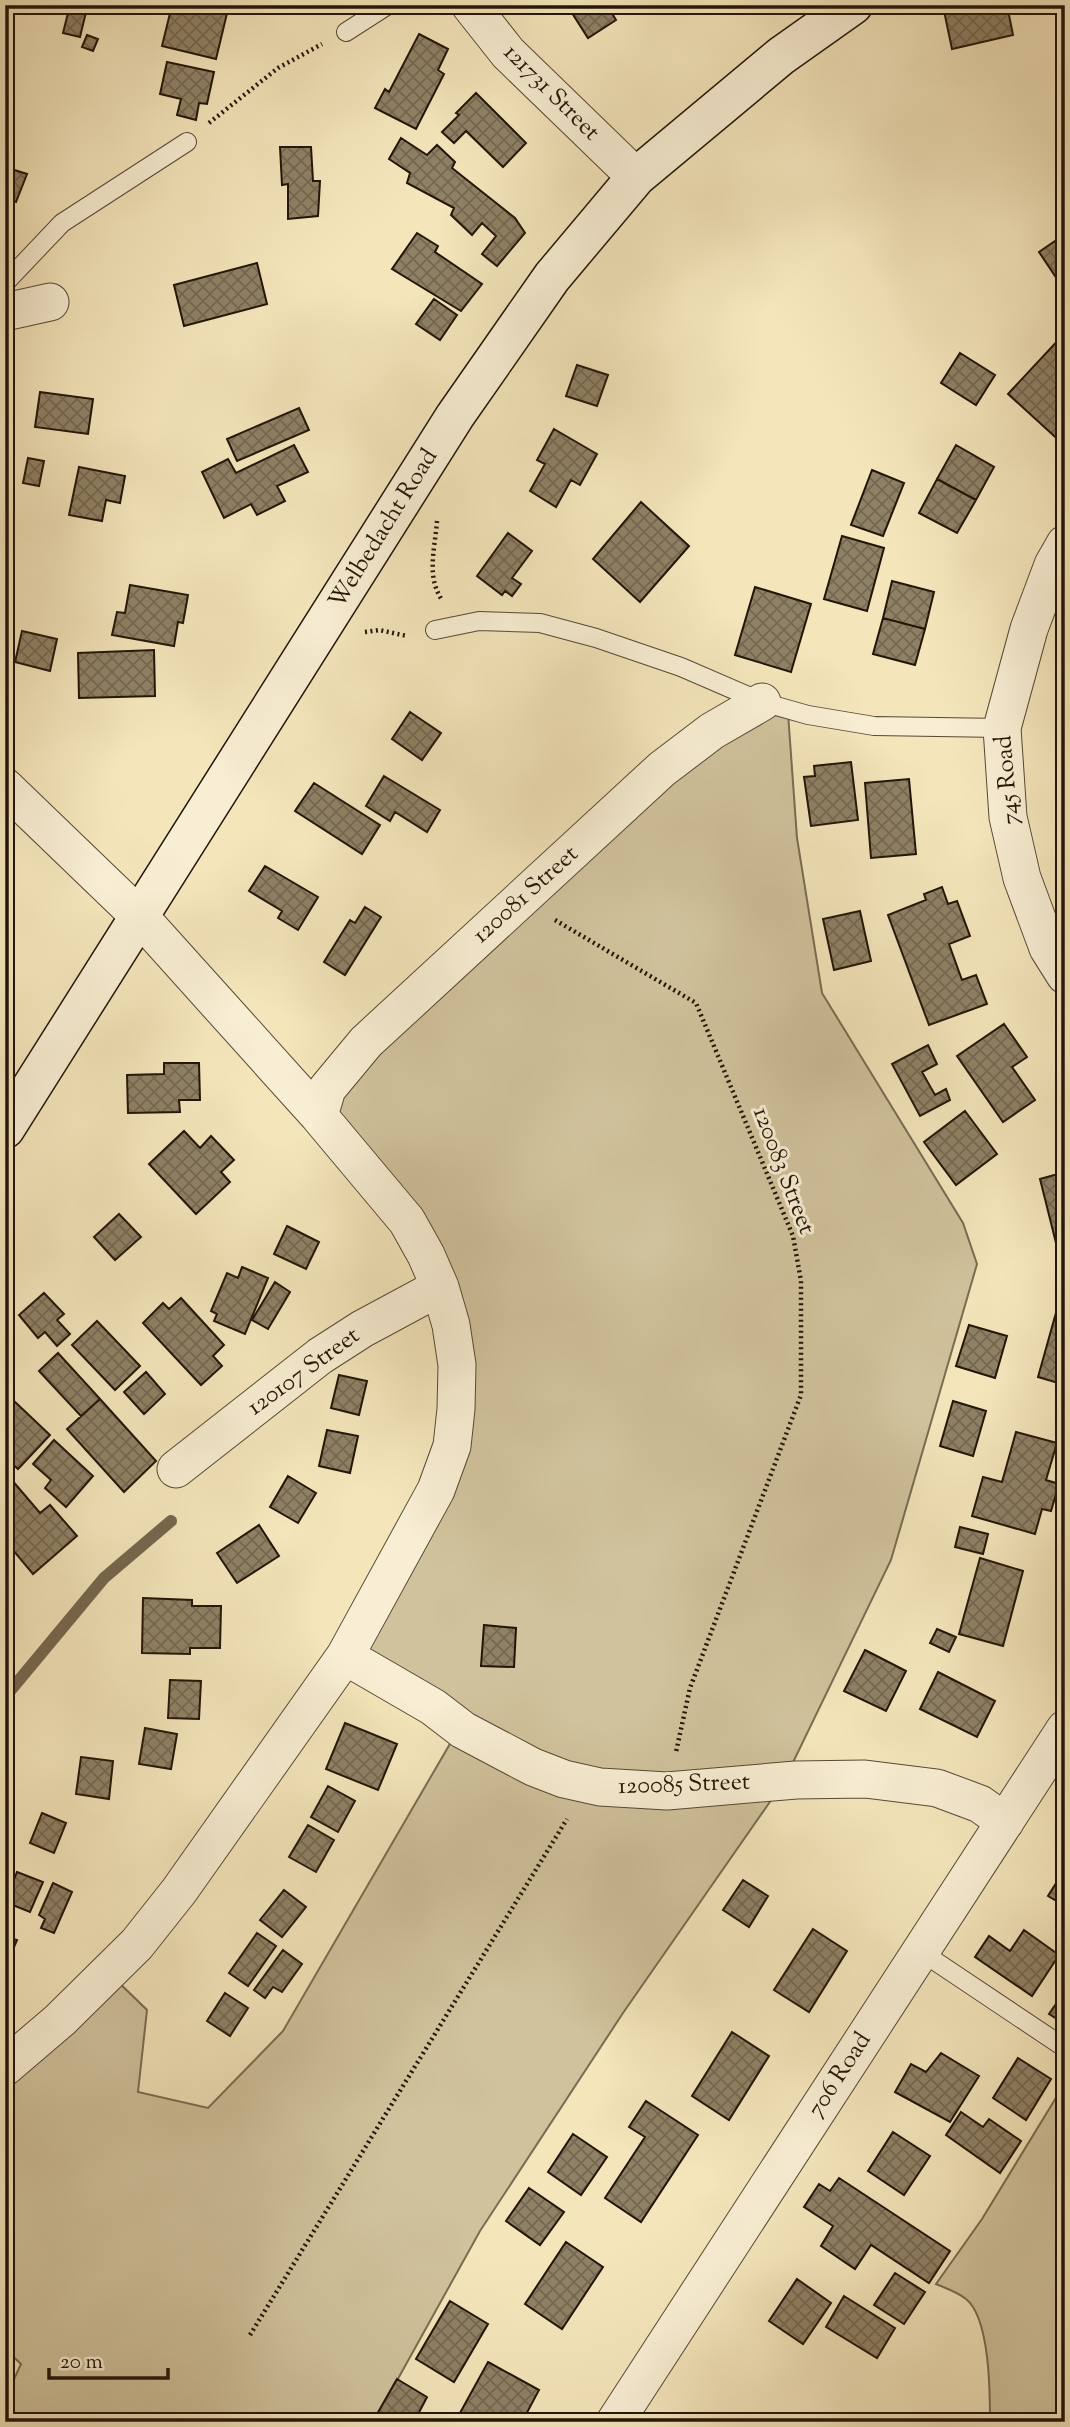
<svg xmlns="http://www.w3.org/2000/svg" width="1070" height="2427" font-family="'Sorts Mill Goudy',serif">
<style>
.green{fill:#d0c29c;stroke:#796c52;stroke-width:2}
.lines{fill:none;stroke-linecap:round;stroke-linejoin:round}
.stream{stroke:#75674e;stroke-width:12}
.building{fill:url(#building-cross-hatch);stroke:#221507;stroke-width:2}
.lane-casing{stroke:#564934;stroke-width:20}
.street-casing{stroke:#564934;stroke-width:39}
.secondary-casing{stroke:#221507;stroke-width:41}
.path{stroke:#221507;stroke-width:4.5;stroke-dasharray:2 3.5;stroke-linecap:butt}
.lane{stroke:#f8eed3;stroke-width:18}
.street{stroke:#f8eed3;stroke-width:37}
.secondary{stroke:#f8eed3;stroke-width:38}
.labels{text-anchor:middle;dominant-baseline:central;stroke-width:6;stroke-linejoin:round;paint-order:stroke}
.street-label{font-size:24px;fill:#221507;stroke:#f8eed3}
</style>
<defs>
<pattern id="building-cross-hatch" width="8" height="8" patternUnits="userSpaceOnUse" patternTransform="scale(1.75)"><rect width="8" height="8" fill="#8f8165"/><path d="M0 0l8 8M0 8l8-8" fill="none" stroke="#746851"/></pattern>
</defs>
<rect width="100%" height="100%" fill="#f4e5bb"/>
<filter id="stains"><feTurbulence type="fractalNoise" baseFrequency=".00286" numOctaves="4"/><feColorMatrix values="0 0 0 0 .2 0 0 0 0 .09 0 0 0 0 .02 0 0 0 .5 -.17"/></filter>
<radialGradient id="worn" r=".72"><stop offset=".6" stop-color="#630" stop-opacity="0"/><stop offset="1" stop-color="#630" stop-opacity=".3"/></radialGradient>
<!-- green -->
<path class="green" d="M761,706l27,7 9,125 25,155 141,230 14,41 -86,296 -108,223 -160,230 -143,218 -106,191h-369v-23l16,-35 -16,-15v-278l105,-97 37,36 -9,82 70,16 75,-77 175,-301 -114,-72 98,-171 11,-165 -134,-205 18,-41z
M1065,2083v339h-75c0,-29 0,-104 -24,-123 -8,-7 -21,-11 -30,-15l46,-65z"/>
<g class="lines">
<!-- stream -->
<path class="stream" d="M5,1697l99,-119 67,-57"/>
</g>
<!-- building -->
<path class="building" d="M70,5h22l-1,5 -4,-2 -7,29 -17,-4z
M172,5h57l-13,54 -54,-13z
M584,5h23l9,15 -28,18 -16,-25z
M964,5h43l6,30 -61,14 -8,-38z
M419,34l29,15 -10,21 6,4 -28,55 -41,-21 10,-19 4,3z
M87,35l11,4 -5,12 -11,-4z
M167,62l47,10 -7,32 -8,-1 -3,17 -19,-5 4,-16 -21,-5z
M476,93l50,50 -23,24 -37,-36 -12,12 -12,-11 17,-17 -3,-2z
M401,138l26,17 10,-10 18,17 -3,6 63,50 10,15 -28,33 -15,-12 14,-18 -14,-13 -10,12 -21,-20 3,-7 -47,-25 3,-10 -21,-14z
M280,147h31l2,34h7l-2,35 -30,3v-35l-6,1z
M5,167l22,7 -11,28 -11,-4z
M417,233l21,13 -3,6 47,32 -21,27 -69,-42z
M1058,239l2,4 5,-3v51l-26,-39z
M257,263l10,41 -83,22 -10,-41z
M434,299l23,16 -17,25 -24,-16z
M1060,338l5,4v100l-2,2 -55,-50z
M960,353l35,22 -19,30 -35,-22z
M577,365l31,10 -11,31 -31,-10z
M40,392l53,7 -5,35 -53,-7z
M299,408l10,22 -72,31 -10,-22z
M554,429l43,25 -17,31 -9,-5 -15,27 -26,-16 15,-27 -8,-4z
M294,445l14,27 -31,14 8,15 -28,14 -6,-11 -27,14 -22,-46 26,-13 8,14z
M956,445l38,22 -18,33 -39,-21z
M28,458l16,3 -5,25 -16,-3z
M79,467l46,9 -5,27 -14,-3 -4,21 -33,-6z
M872,470l32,13 -21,53 -32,-11z
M937,479l39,21 -19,33 -38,-20z
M641,502l48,44 -49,56 -47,-43z
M508,533l24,18 -20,27 9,6 -9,12 -7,-5 -3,4 -25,-19z
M842,536l42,12 -17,63 -43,-12z
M892,581l42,11 -9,37 -42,-11z
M130,585l58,10 -5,28 -5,-1 -4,24 -62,-11 5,-23 8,1z
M755,587l56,17 -20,68 -56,-17z
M5,595l9,1 -9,47z
M883,618l42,11 -10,36 -42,-11z
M22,631l35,8 -7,32 -35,-9z
M154,650l1,46 -76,2 -1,-45z
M410,712l31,21 -19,27 -30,-21z
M851,762l7,58 -47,6 -7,-49 11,-1 -1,-10z
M384,776l56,34 -13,22 -32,-20 -5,9 -24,-15z
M909,779l7,75 -45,4 -6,-75z
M314,783l66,42 -18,29 -67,-43z
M265,866l53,31 -20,33 -20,-12 4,-7 -33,-20z
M942,887l6,17 9,-3 13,35 -21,8 13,36 14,-5 11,29 -58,21 -41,-110 38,-15 -2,-6z
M365,907l16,10 -36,58 -21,-13 26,-42 5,3z
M860,911l11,50 -37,9 -11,-51z
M5,944l8,57 -8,2z
M1004,1024l23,33 -15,10 23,33 -32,22 -46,-66z
M928,1045l9,19 -15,8 13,23 11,-6 4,11 -30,16 -28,-52z
M164,1063h35l1,37h-21l1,12 -52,1 -1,-38 37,-1z
M965,1111l32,43 -41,31 -32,-43z
M184,1131l16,17 11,-12 23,24 -13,12 9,10 -34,32 -47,-50z
M1065,1172v74l-8,1 -17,-68z
M119,1214l22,23 -26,23 -21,-23z
M287,1226l32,16 -13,27 -32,-15z
M242,1267l26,11 -23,56 -31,-13 3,-7 -6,-3 16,-38 11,5z
M275,1282l15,10 -22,37 -16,-9z
M44,1293l20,21 -7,6 13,14 -13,12 -12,-14 -7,6 -19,-23z
M181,1298l43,47 -11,11 9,10 -21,19 -58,-62 20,-20 6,6z
M1059,1302l6,2v81l-27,-8z
M97,1321l43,45 -25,24 -43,-45z
M969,1325l38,11 -12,42 -39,-12z
M58,1353l42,46 -19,17 -42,-45z
M146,1372l19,22 -21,20 -20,-22z
M339,1375l28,6 -8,34 -28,-7z
M100,1399l56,62 -32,31 -57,-63z
M14,1401l36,34 -32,34 -13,-12v-9l4,-3 -4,-4v-32z
M953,1401l33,10 -13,45 -33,-10z
M327,1430l31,6 -8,37 -31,-7z
M1016,1432l41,11 -11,37 13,4 -8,27 -9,-2 -7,25 -63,-18 11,-39 19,5z
M54,1440l39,36 -27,31 -21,-19 6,-8 -18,-16z
M5,1472l35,41 10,-8 27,31 -44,38 -26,-31 6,-5 -8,-10z
M288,1476l28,17 -18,30 -28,-16z
M259,1525l20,31 -42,27 -20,-30z
M960,1527l28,7 -5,20 -28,-7z
M980,1558l43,13 -20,75 -44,-12z
M143,1598l49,2v6h29l-1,42h-30v6l-48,-1z
M484,1625l32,3 -2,39 -33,-1z
M937,1629l19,8 -7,15 -19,-9z
M865,1650l41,21 -20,40 -42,-20z
M938,1672l57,29 -18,36 -57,-28z
M170,1680l31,1 -2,38 -31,-1z
M345,1723l52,21 -19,46 -52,-21z
M145,1728l32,6 -6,35 -32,-5z
M81,1757l32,4 -4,38 -33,-5z
M328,1786l27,15 -17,31 -27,-15z
M42,1813l24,10 -12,30 -24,-10z
M308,1825l26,15 -18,32 -27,-15z
M1065,1869v37l-17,-10z
M17,1872l26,10 -13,30 -25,-10z
M743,1880l25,16 -19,31 -26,-17z
M53,1883l19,9 -18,41 -13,-5 4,-9 -6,-4z
M284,1890l22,17 -24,30 -22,-17z
M813,1929l34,22 -38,61 -35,-22z
M1024,1930l35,25 -27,41 -57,-39 14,-21 21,15z
M257,1933l19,13 -28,40 -19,-13z
M5,1936l12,4 -12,28z
M283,1950l19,14 -20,28 -9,-5 -8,11 -11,-8z
M1065,1991v33l-16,-10z
M225,1993l23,15 -18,28 -23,-15z
M732,2032l37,24 -40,64 -37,-24z
M941,2053l38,23 -29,46 -55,-30 16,-28 15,8z
M1018,2058l33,21 -25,41 -33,-22z
M646,2101l52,34 -57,87 -36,-24 40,-61 -16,-10z
M961,2112l22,15 6,-8 32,22 -21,32 -54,-38z
M893,2132l37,24 -26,39 -36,-24z
M573,2134l34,23 -26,38 -33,-23z
M839,2178l111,73 -21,32 -58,-38 -16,24 -34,-23 12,-20 -29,-19 15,-23 11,7z
M529,2188l35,24 -24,33 -34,-24z
M566,2242l37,25 -41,62 -37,-25z
M895,2273l30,19 -21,32 -30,-19z
M797,2279l34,24 -28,41 -34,-23z
M844,2296l51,32 -18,30 -51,-31z
M450,2301l38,23 -34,58 -38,-23z
M488,2362l51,28 -17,32h-67z
M397,2379l30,18 -13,25h-28l-10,-6z"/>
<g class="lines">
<defs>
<path id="lane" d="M346,32l42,-27
M5,283l57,-60 125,-81
M435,630l44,-9 61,2 56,15 85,29 81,35 46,13 66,11 128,2
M920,1951l145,97"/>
<path id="street" d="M470,5l38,48 128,124
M5,312l45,-10
M1065,544l-12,21 -24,64 -27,99 6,89 14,61 26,70 17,27
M5,787l135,130 179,199 88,105 19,34 14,32 11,38 6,40 -1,44 -4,37 -16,44 -91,166 -166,235 -42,53 -77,76 -55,47
M319,1116l8,-27 39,-47 296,-273 50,-38 50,-29
M176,1469l144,-113 42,-27 78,-42
M345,1656l88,51 30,23 70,37 31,12 36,8 67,4 129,-11 69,-1 72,9 43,16 25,18
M615,2422l450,-693"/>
<path id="secondary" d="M5,1129l450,-713 97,-139 84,-100 145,-121 72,-51"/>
</defs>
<!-- lane casing -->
<use href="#lane" class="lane-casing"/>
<!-- street casing -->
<use href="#street" class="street-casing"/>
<!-- secondary casing -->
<use href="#secondary" class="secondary-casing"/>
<!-- path -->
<path class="path" d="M209,123l69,-55 44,-24
M437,521c-2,28 -11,55 5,79
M365,632l14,-2 28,6
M555,920l141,83 97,233 8,45v114l-111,293 -14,64
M250,2335l317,-516"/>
<!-- lane -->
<use href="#lane" class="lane"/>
<!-- street -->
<use href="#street" class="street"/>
<!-- secondary -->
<use href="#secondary" class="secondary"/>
</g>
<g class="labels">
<!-- street labels -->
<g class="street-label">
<text transform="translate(551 93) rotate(45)">121731 Street</text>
<text transform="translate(384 529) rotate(-58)">Welbedacht Road</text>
<text transform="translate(1008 780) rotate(-95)">745 Road</text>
<text transform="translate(526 895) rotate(-42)">120081 Street</text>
<text transform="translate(783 1171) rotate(69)">120083 Street</text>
<text transform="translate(304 1372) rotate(-36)">120107 Street</text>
<text transform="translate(684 1785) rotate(-2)">120085 Street</text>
<text transform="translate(840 2075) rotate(-57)">706 Road</text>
</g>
</g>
<!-- margin -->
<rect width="1070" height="2427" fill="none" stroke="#f4e5bb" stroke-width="28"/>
<rect x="7" y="7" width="1056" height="2413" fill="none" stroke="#221507" stroke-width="3.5"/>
<rect x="14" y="14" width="1042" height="2399" fill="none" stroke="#221507" stroke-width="2"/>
<!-- scale -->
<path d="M49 2368v10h119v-10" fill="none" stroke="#221507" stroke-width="3.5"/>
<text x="60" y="2368" font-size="21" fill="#221507" stroke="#f8eed3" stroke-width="5" paint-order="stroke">20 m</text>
<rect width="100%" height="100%" filter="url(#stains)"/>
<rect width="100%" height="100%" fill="url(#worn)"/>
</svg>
